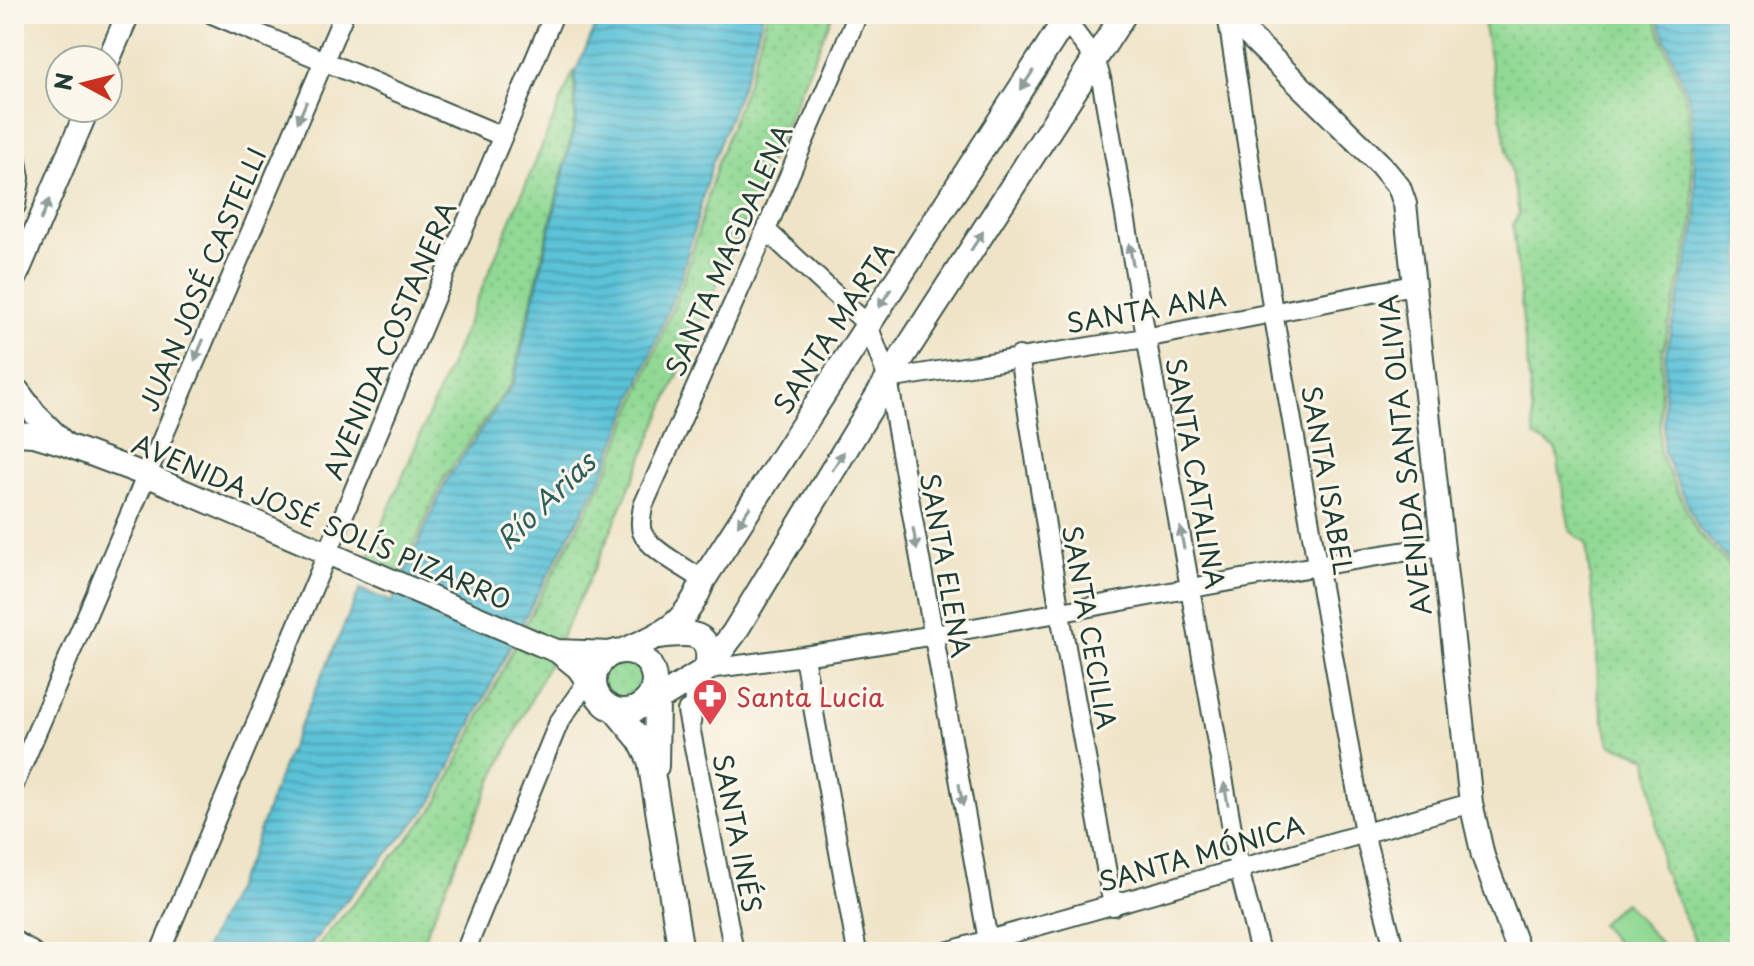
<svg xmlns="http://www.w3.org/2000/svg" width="1754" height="966" font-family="'Playpen Sans',sans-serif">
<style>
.grass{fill:url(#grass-dots);stroke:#588b64;stroke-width:2}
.pitch{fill:#91d994;stroke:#588b64;stroke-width:2}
.water{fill:url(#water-rules);stroke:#3d8086;stroke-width:2}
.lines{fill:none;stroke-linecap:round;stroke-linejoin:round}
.minor-casing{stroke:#3e564a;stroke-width:22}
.tertiary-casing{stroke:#3e564a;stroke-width:26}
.secondary-casing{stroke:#3e564a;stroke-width:28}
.minor{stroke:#fff;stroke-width:18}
.tertiary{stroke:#fff;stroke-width:22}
.secondary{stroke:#fff;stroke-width:24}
.oneway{fill:#8f9e9a}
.labels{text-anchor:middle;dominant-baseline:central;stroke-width:6;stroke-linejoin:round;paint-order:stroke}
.street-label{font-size:26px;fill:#1f3d34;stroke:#fbf7ec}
.health-label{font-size:26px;fill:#be3a42;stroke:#fbf7ec;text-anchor:start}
.water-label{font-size:28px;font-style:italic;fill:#2e5e5d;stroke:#fbf7ec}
</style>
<defs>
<pattern id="grass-dots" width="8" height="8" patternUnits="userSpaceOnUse" patternTransform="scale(2)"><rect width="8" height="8" fill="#91d994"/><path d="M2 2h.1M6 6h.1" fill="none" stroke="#7dbb80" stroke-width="1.8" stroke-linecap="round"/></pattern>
<pattern id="water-rules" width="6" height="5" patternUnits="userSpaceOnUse" patternTransform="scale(2)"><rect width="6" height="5" fill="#5bc2d8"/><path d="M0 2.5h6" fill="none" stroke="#4b9fb0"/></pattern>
</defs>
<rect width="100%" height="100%" fill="#fbf7ec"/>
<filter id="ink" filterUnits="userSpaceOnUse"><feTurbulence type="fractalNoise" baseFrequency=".0125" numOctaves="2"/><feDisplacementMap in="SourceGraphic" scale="16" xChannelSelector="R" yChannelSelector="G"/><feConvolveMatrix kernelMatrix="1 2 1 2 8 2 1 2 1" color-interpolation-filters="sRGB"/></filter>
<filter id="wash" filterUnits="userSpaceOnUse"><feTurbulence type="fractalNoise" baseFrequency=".006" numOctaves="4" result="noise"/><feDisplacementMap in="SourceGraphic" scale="32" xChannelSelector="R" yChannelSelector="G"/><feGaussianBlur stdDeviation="1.8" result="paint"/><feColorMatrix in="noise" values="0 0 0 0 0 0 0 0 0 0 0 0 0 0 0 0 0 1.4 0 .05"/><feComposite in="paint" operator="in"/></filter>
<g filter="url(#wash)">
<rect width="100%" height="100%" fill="#efe4c7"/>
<!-- grass -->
<path class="grass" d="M767,14h66l-235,547 -110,228 -70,163h-106l123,-145 91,-184 79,-146 80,-200 33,-116 33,-89z
M1494,14h159l35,92 6,113 -32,136 -3,97 38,80 41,42 2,378h-40l-38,-84 -14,-110 -38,-14 -12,-49 -1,-55 -11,-97 -16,-12 -14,-82 -21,-12 -22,-212 6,-12 -36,-192z
M574,70l1,49 -63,263 -68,96 -42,95 -34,-14z
M601 680a21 21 0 1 1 42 0a21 21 0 1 1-42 0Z"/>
<!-- pitch -->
<path class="pitch" d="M1624,902l39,44 -7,6h-32l-24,-28z"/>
<!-- water -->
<path class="water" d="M601,14h162l-15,55 -36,95 -31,114 -79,198 -80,147 -90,180 -88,100 -39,49h-102l46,-93 38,-104 73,-166 32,13 55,-123 67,-96 62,-263v-50z
M1656,14h84v558l-41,-43 -36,-78 2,-95 32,-137 -6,-114z"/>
</g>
<g filter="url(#ink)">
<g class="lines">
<defs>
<path id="minor" d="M212,14l290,122
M1061,14l34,45 6,19 138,791 21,83
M1227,14l46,298 91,521 31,119
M766,230l102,95 20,54 102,573
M1019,356l41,258 53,292
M888,379l257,-41 268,-53
M703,580c-15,-11 -55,-31 -61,-48 -3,-9 0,-18 1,-26l123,-276 92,-216
M804,657l53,295
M687,711l47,241
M691,723l4,-33 12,-21c247,-30 488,-87 734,-123
M14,785l330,-771
M14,940l19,12
M160,952l394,-938
M465,952l94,-230 37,-53
M946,952l525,-149"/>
<path id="tertiary" d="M1227,14l153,150 19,23 6,17 66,599 12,53 36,96
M108,61l20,-47
M14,156l4,22 -4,27
M14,281l74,-173
M18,391l17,23 29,29
M14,434l20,1 30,9 82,31 393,169 18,7 54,2
M557,651l21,17 19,27"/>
<path id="secondary" d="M659,636c31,-4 55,-6 48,33
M626,650c40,-18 61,-26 77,-70l366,-566
M594 681a30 30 0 1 1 60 0a30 30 0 1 1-60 0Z
M654,687l3,13 -1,66
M642,705l15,-5 50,-31 27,-36 154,-254 236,-365
M615,710l25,30 10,20 31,192"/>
</defs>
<!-- minor casing -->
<use href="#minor" class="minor-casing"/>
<!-- tertiary casing -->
<use href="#tertiary" class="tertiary-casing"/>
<!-- secondary casing -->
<use href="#secondary" class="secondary-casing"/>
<!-- minor -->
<use href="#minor" class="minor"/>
<!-- tertiary -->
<use href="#tertiary" class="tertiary"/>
<!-- secondary -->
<use href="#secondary" class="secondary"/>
</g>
<!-- one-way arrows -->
<defs><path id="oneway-solid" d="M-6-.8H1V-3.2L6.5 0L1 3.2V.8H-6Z" transform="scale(2)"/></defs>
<g class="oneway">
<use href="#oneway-solid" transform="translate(1027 80) rotate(123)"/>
<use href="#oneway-solid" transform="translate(302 112) rotate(113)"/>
<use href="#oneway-solid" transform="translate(45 210) rotate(-67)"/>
<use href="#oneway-solid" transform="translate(977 241) rotate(-57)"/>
<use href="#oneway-solid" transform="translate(1131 254) rotate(-100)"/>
<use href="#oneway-solid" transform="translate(885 298) rotate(123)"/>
<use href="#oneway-solid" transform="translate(199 350) rotate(113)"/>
<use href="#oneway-solid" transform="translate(838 461) rotate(-59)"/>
<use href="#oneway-solid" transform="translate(744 516) rotate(123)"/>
<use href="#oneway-solid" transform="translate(1182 538) rotate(-100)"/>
<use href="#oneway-solid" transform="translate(915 539) rotate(80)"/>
<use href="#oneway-solid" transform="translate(1226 794) rotate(-100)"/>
<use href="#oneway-solid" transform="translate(961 795) rotate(80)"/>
</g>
</g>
<!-- icons -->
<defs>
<symbol id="pharmacy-pin" viewBox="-11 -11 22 30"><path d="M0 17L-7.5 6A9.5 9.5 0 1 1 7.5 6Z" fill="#e0444e" stroke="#fbf7ec"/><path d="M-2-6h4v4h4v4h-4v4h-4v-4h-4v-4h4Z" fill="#fff"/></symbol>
</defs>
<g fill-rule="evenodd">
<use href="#pharmacy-pin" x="690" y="676" width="40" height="54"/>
</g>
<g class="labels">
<!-- street labels -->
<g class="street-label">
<text transform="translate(728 250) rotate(-66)">SANTA MAGDALENA</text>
<text transform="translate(202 279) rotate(-67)">JUAN JOSÉ CASTELLI</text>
<text transform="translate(1146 309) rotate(-10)">SANTA ANA</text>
<text transform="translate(833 328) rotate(-57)">SANTA MARTA</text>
<text transform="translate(389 340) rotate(-67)">AVENIDA COSTANERA</text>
<text transform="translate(1404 455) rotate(-96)">AVENIDA SANTA OLIVIA</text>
<text transform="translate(1196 473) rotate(80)">SANTA CATALINA</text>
<text transform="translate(1328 480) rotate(80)">SANTA ISABEL</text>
<text transform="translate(322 521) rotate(23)">AVENIDA JOSÉ SOLÍS PIZARRO</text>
<text transform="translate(946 565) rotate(80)">SANTA ELENA</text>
<text transform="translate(1090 627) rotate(80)">SANTA CECILIA</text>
<text transform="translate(738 833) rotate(79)">SANTA INÉS</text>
<text transform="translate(1201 853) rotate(-16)">SANTA MÓNICA</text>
</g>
<!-- health labels -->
<g class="health-label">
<text x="736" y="696">Santa Lucia</text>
</g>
<!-- water labels -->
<g class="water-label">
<text transform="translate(545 500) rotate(-44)">Río Arias</text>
</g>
</g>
<!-- margin -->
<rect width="1754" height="966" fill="none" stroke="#fbf7ec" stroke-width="48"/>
<!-- north arrow -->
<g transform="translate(84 84) rotate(277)"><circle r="38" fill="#fbf7ec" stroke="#a3ada2" stroke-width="2"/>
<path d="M0-6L14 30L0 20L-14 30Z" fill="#c8321e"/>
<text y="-12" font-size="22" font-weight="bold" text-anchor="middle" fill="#1f3d34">N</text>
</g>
</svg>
